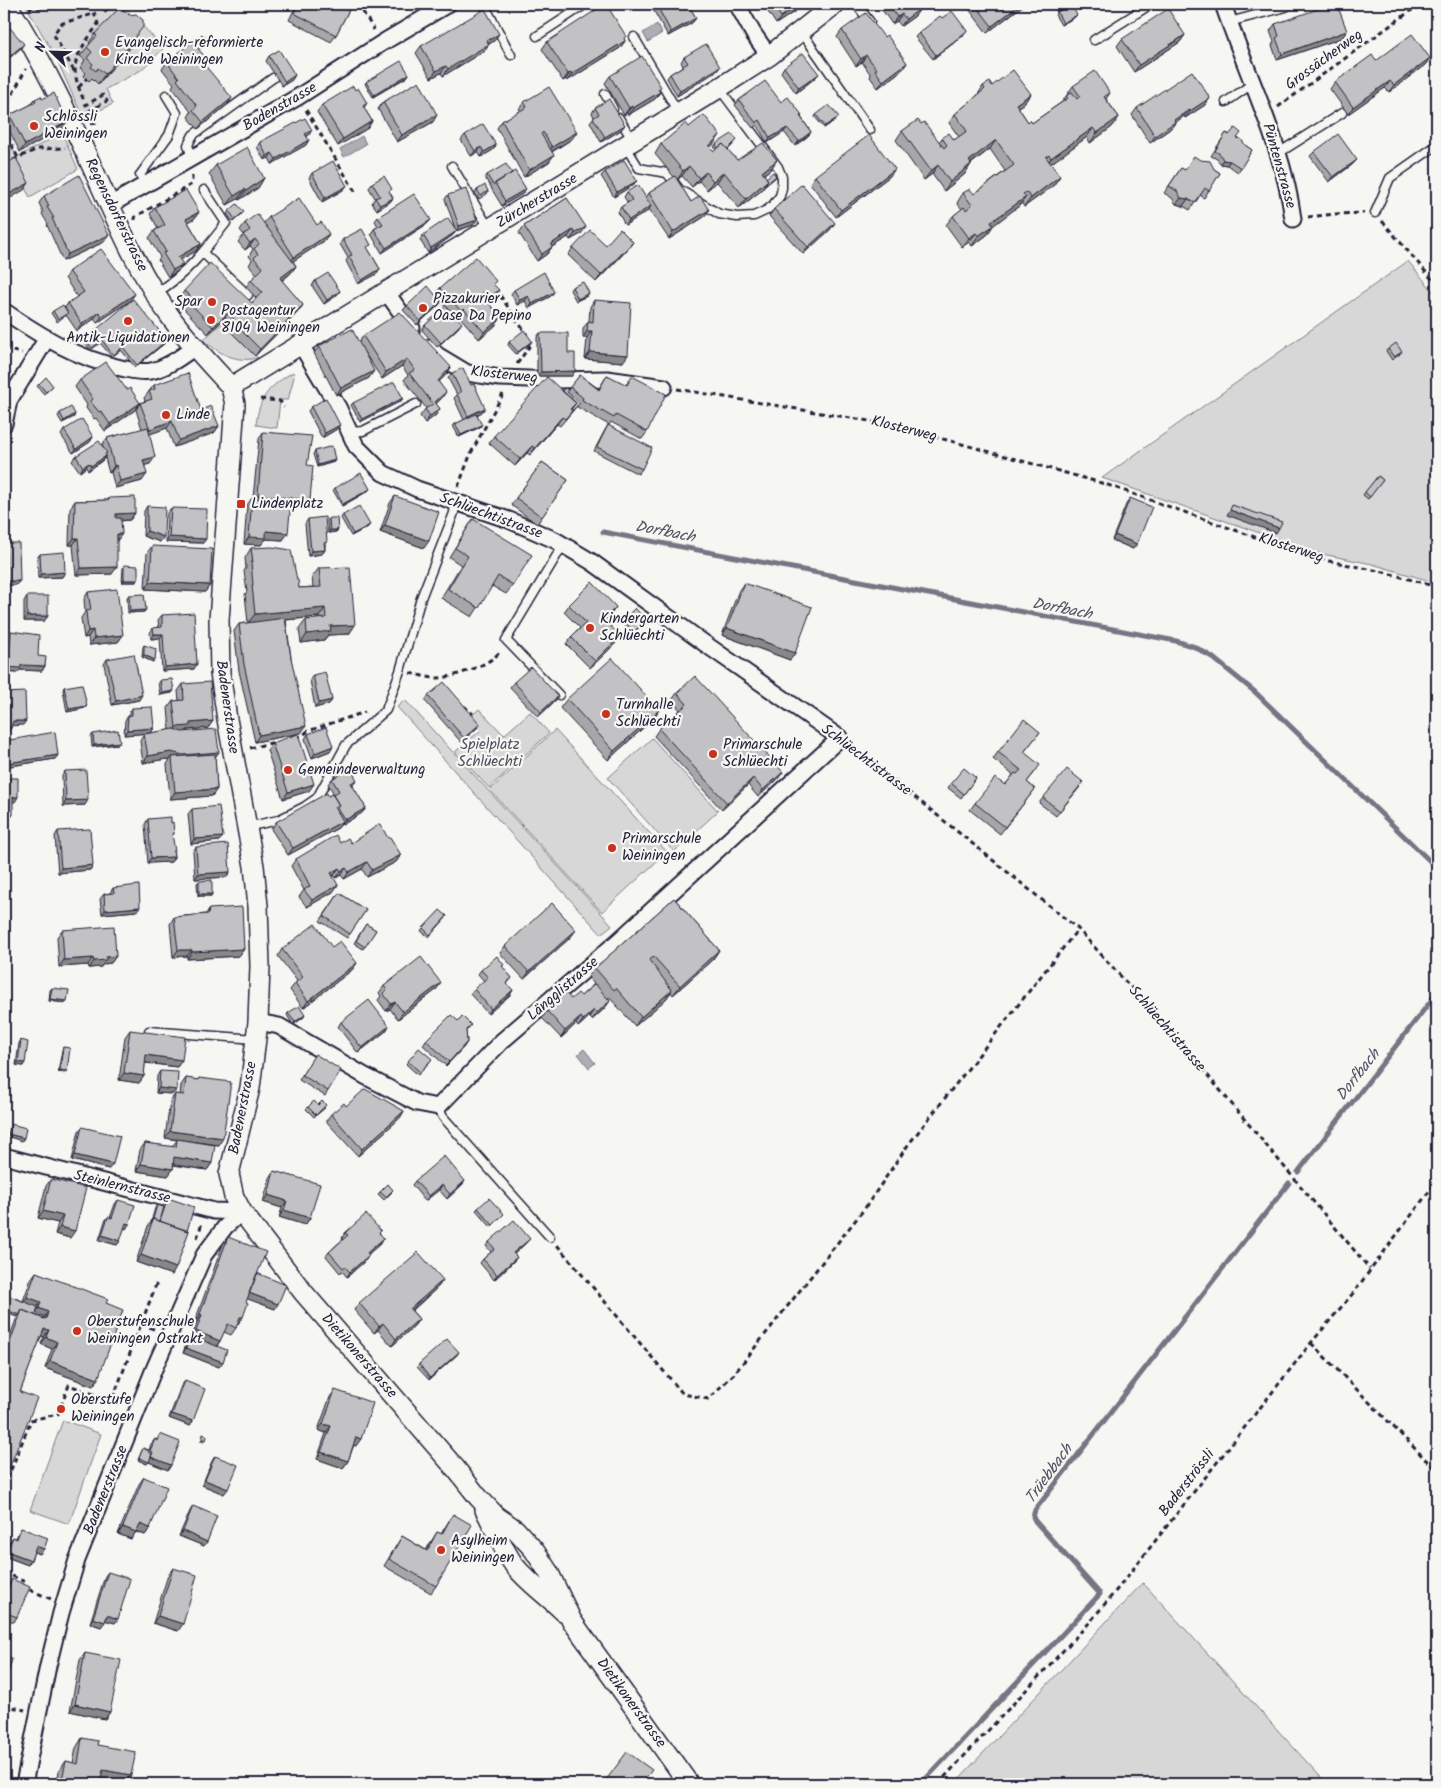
<svg xmlns="http://www.w3.org/2000/svg" width="1441" height="1788" font-family="Kalam,sans-serif">
<style>
.green{fill:#d7d7d7;stroke:#7c7c89}
.water{fill:#adadb3;stroke:#757583}
.lines{fill:none;stroke-linecap:round;stroke-linejoin:round}
.stream{stroke:#757583;stroke-width:5}
.service-casing{stroke:#22223b;stroke-width:11}
.minor-casing{stroke:#22223b;stroke-width:19}
.tertiary-casing{stroke:#22223b;stroke-width:22}
.path{stroke:#22223b;stroke-width:3;stroke-dasharray:5 4;stroke-linecap:butt}
.service{stroke:#f6f6f2;stroke-width:8}
.minor{stroke:#f6f6f2;stroke-width:15}
.tertiary{stroke:#f6f6f2;stroke-width:19}
.wall{fill:#a7a7a9;stroke:#22223b}
.shaded-wall{fill:#888889;stroke:#22223b}
.building{fill:#c2c2c4;stroke:#22223b}
.poi-dot{fill:#c8321e;stroke:#f6f6f2;stroke-width:2}
.labels{text-anchor:middle;dominant-baseline:central;stroke-width:4.5;stroke-linejoin:round;paint-order:stroke}
.poi-label{font-size:15px;fill:#22223b;stroke:#f6f6f2;text-anchor:start}
.street-label{font-size:15px;fill:#22223b;stroke:#f6f6f2}
.park-label{font-size:15px;fill:#4f4f62;stroke:#f6f6f2}
.water-label{font-size:16px;font-style:italic;fill:#535365;stroke:#f6f6f2}
</style>
<rect width="100%" height="100%" fill="#f6f6f2"/>
<filter id="ink" filterUnits="userSpaceOnUse"><feTurbulence type="fractalNoise" baseFrequency=".02" numOctaves="2"/><feDisplacementMap in="SourceGraphic" scale="10" xChannelSelector="R" yChannelSelector="G"/><feConvolveMatrix kernelMatrix="1 2 1 2 8 2 1 2 1" color-interpolation-filters="sRGB"/></filter>
<g filter="url(#ink)">
<!-- green -->
<path class="green" d="M25,4h74l6,8 13,-8h3l43,44 -23,22 -35,19 7,15 -30,14 -26,-58z
M4,131l13,26 45,-24 16,36 -48,28 -19,-33 -7,3z
M1408,261l29,35v287l-65,-19 -55,-11 -215,-75z
M222,323l36,35c-22,5 -38,-4 -55,-18z
M293,372l1,5 -6,23h-8l-3,28 -21,-3c3,-29 14,-39 37,-53z
M405,700l207,225 -11,9 -204,-227z
M479,709l25,26 26,-23 19,21 -60,55 -34,-36 26,-22 -11,-13z
M555,730l112,122 -65,60 -112,-122z
M652,738l66,73 -44,41 -66,-74z
M63,1420l38,14 -32,90 -39,-14z
M1143,1583l184,201h-373l183,-195z"/>
<!-- water -->
<path class="water" d="M657,24l5,9 -14,9 -5,-9z
M362,136l4,8 -22,13 -4,-8z
M584,1049l11,14 -6,5 -11,-14z"/>
<g class="lines">
<!-- stream -->
<path class="stream" d="M603,532l573,109 19,6 17,10 43,35 182,176
M1298,1172l139,-179
M921,1784l179,-190 -65,-73 -2,-4 2,-7 254,-327"/>
<defs>
<path id="service" d="M484,4l27,51
M856,4l14,18
M1229,22l57,-15
M801,31l69,99
M537,36l49,-32
M634,37l44,75
M1094,40l57,-36
M605,94l8,15
M1226,102l26,-18
M619,118l14,23
M626,147l13,21 28,5 13,17 39,24 18,3 17,-1 13,-6 6,-5 7,-9 2,-8v-11l-4,-10 -59,-79
M1277,154l65,-41
M192,158l-4,-13 5,-10 80,-57
M452,166l37,62
M145,184l-5,-9 29,-40 8,-22 -11,-18
M1375,213l15,-35 47,-33
M203,253l45,42
M156,293c29,-17 50,-44 70,-70l-22,-33
M351,432l12,-1 53,-27
M559,695l-53,-55 57,-95
M247,827l31,-7 26,-13 13,-9 29,-53 40,-35 14,-39 21,-73 33,-85 1,-11
M149,1031l107,8
M438,1107l5,10 107,120"/>
<path id="minor" d="M737,4l16,29 16,23
M1223,4c23,69 61,143 70,215
M110,205l188,-108 84,-54 66,-39
M387,293l25,35
M4,311c37,25 72,47 117,57 10,2 20,5 30,3 16,-3 31,-15 44,-24
M430,347l7,8 30,18 33,5 55,2 52,-1 57,8
M4,409l43,-71
M4,424l5,-23
M258,1022l21,4 86,50 52,27 21,4 64,-66 114,-98 224,-205 -136,-95 -112,-81 -37,-22 -46,-20 -92,-31 -34,-16 -27,-27 -18,-39 -37,-62
M4,1156l210,55 28,1
M24,1784l24,-118 13,-53 16,-53 77,-191 50,-114 21,-28 17,-15"/>
<path id="tertiary" d="M7,4c34,53 61,110 87,167 23,50 45,103 78,148 18,24 39,46 59,68
M231,387l4,17 -16,216 1,53 7,46 27,147 4,40 2,60 -2,56 -8,66 -21,86 5,23 8,15 61,80 153,177 22,28 18,19 20,14 18,20 15,23 23,48 117,163
M231,387l488,-299 50,-32 66,-52
M485,1510c10,18 17,38 29,55 14,18 33,30 49,46"/>
</defs>
<!-- service casing -->
<use href="#service" class="service-casing"/>
<!-- minor casing -->
<use href="#minor" class="minor-casing"/>
<!-- tertiary casing -->
<use href="#tertiary" class="tertiary-casing"/>
<!-- path -->
<path class="path" d="M91,4l7,20c-24,35 -31,40 -12,81l17,-10 4,6 -18,10 6,12 -4,1
M358,4l16,26
M29,9l6,-4 4,3 9,-4
M74,71l-20,-36 6,-11 36,-11
M79,87l8,-9
M1278,107l142,-103
M4,110l22,-41
M306,110l50,83
M4,128l14,30
M13,160l25,-11 27,-1
M1308,217l27,-3 29,-1
M135,220v-3l57,-33v-10
M1382,221l55,64
M495,288l32,47
M4,349l18,4
M517,364l14,-20 -1,-4
M677,389l192,32 82,20 154,43 178,63 46,14 55,11 53,15
M260,399l20,2 4,6
M458,487l13,-34 32,-59
M410,673c9,2 19,5 27,5 16,0 56,-14 63,-27
M464,706l9,8
M296,737l6,-1 6,-5 57,-19
M851,747l29,22 198,160 95,105 197,235
M250,748l25,-6
M197,1238l5,-15
M557,1245l126,149 25,5 26,-25 131,-166 43,-63 170,-216
M141,1324l15,6
M1311,1343l126,128
M4,1487l27,-67 27,-6 11,-29 43,16 45,-119
M4,1572l21,10 -2,5 28,12
M4,1705l21,5
M938,1784l151,-161 30,-36 192,-244 43,-51 83,-111"/>
<!-- service -->
<use href="#service" class="service"/>
<!-- minor -->
<use href="#minor" class="minor"/>
<!-- tertiary -->
<use href="#tertiary" class="tertiary"/>
</g>
<!-- wall -->
<path class="wall" d="M99,4h18l-12,8z
M297,4h55l-16,31 -5,7 -42,-22z
M381,4h7l-5,3z
M549,4h9l-6,4z
M650,4h38l8,14 -4,5 -24,13z
M763,4h43l-30,20z
M878,4h41l-2,1 -2,11 -14,10 -4,-5 -5,3z
M965,4h60l-38,29z
M1054,4h11l-1,4 -7,4 -4,-7z
M1079,4h11l-8,4z
M1057,12l18,5 -14,8 -6,-10z
M942,18l25,13 -3,4 -31,24 -18,-22 4,-4z
M1275,24l72,7 -5,7 -65,22 -5,-15 2,-3 -4,-11z
M842,30l42,7 23,26 -5,7 -24,18 -8,-11 1,-2 -9,-13 -6,4 -19,-29z
M95,34l41,4 -6,10 -32,36 -6,-6 -3,3 -5,-5 2,-3 -6,-5 5,-8 -5,-4 10,-12 -1,-1z
M1185,35l-5,7 -46,30 -17,-26 5,-7z
M624,39l1,2 -5,7 -53,33 -1,-2 -3,2 -21,-32 5,-7z
M196,40l12,1 -8,8 -6,-7z
M494,41l-5,3 -5,7 -41,25 -2,-3 -10,5 -15,-25 5,-7z
M269,56l23,24 -10,6 -16,-25z
M684,57l33,14 -40,25 -10,-18 3,-4 13,-8 -2,-4z
M1430,58l-5,7 -36,27 -4,-4 -37,26 -18,-25 5,-7 41,-21z
M167,62l37,2 23,41 -29,24 -10,-12 3,-5 -19,-25 2,-3 -12,-15z
M784,67l31,11 -19,15 -15,-21z
M409,74l-2,3 -34,20 -8,-13 1,-2z
M610,76l49,14 1,2 -5,7 -27,16 -1,-2 -3,2 -19,-32z
M983,86h9l39,8 -7,9 -6,4 10,15 4,1 30,-21 11,-16 37,7 -4,6 13,18 -7,10 -22,16 -3,-6 -37,27 10,12 -7,10 -29,21 -2,-4 -3,3 -26,19 -6,10 -15,11 -3,-4 -7,5 -16,-22 7,-9 9,-7 -5,-6 6,-10 11,1 31,-23 -15,-22 -19,15 -6,10 -21,17 -12,-17 -8,6 -28,-40 6,-9 19,-7 18,18 3,-4 12,2 5,-3 -10,-14 6,-9 22,-18z
M355,90l12,13 -3,5 8,13 -4,7 -30,18 -21,-34 5,-7z
M1210,98l-5,7 -20,13 -1,-2 -9,7 -5,6 -20,14 -18,-28 5,-7z
M35,99h7l20,30 -42,23 -15,-30 5,-7 20,-10z
M739,100l42,2 21,13 -1,2 10,15 -3,4 -13,10 -11,-14 -17,11 -10,-18 -4,3 -18,-23z
M383,102l50,20 -36,20 -19,-33z
M524,102l48,37 -20,13 -3,10 -25,15 -27,-49 5,-7 19,-10 -2,-2z
M595,108l26,22 -20,12 -11,-20 4,-5 -2,-4z
M816,115l23,2 -2,2 -13,9 -9,-11z
M689,127l24,18 -3,2 4,4 2,-2 -2,-2 2,-3 21,-4 -9,10 9,10 34,9 -7,5 2,4 10,-2 -1,2 -11,9 -2,3 -23,18 -22,-26 -10,8 -8,-9 -7,6 -10,-11 -5,4 14,22 13,15 -35,22 -20,-30 -1,2 -23,14 -7,-13 3,-5 7,-4 -4,-6 3,-5 19,6 3,-5 25,-16 -19,-23 6,-10z
M1226,133l12,5 7,7 7,5 -14,22 -11,-7 -7,-1 -3,-5 -6,-3z
M309,135l-2,1 -1,9 -34,19 -3,-6 -5,2 -7,-13 3,-5z
M465,135l31,10 -3,5 -12,7 -3,-5 -7,4 -10,-16z
M1314,152l43,8 -4,4 -24,18 -19,-26z
M216,165l48,13 -6,10 -19,12 -1,-1 -11,6 -18,-31z
M1181,168l3,2 30,-1 6,4 -16,25 -4,-3 -10,15 -7,-4 -7,-2 -4,-6 -8,-5z
M605,172l28,13 -19,12 -13,-21z
M312,173l31,17 -21,12 -13,-24z
M512,173l10,21 -20,12 -11,-18 1,-1h-1l-6,-9 2,-3z
M815,176h75l-54,41 -26,-34z
M372,183l18,10 3,5 -3,4 -13,8 -5,-7 3,-5 -6,-10z
M477,190l11,1 -1,3 -8,5 -4,-6z
M448,195l25,30 -17,6 -3,4 -25,18 -8,-13 3,-5 32,-7 -10,-29z
M44,196l60,46 -41,19 -16,-36 1,-1 -6,-10 1,-2 -4,-9z
M567,198l14,36 -11,6 -2,-3 -16,10 -5,7 -10,7 -18,-28 5,-7z
M155,207l44,5 -5,7 -6,3 13,22 -5,7 -16,9 -2,11 -10,6 -10,-17 2,-3 -11,-19 5,-7 4,-3 -8,-14z
M774,209l56,21 -27,24 -34,-38z
M229,211l13,3 -9,8 -6,-8z
M269,217l48,8 12,9 -5,7 -31,20 3,5 -5,7 -9,8 21,24 -5,7 -43,44 -27,-27 2,-3 -7,-6 -15,14 -26,-27 3,-4 -5,-5 4,-7 68,12 4,-5 -10,-11 5,-7 6,-6 -8,-9 3,-5 -3,-4 4,-7 -3,-3 -5,4 -7,-8 6,-7 -4,-5 5,-7h19z
M378,217l53,3 -4,4 -45,29 -11,-19 3,-5 4,-3 -3,-5z
M343,239l25,10 12,20 -3,5 -19,10 -9,-17 -3,-6 2,-3 -8,-14z
M606,245l22,4 -32,33 -28,-27 5,-7z
M69,271l61,30 -33,22 -3,-4 -17,12 -11,-16 -9,7 -6,-9 2,-2 12,-3 3,-5 9,-6 -12,-19z
M315,281l25,10 -4,5 -12,8 -12,-18z
M494,285l5,5 -5,7 -6,5 8,23 -17,14 -20,-23 -3,2 2,10 -21,19 -15,-17 3,-5 21,-18 -11,-12 5,-7z
M572,287l15,9 -11,5 -6,-11z
M514,290l37,6 -22,12 -4,-7 -8,4 -6,-11z
M594,300l29,62 -38,-3 2,-21h-4v-10l6,-7 1,-14z
M441,302l-3,4 -21,19 -14,-15 4,-4z
M540,333l28,20 4,23h-35v-39z
M363,336l88,31 -4,7 -8,8 2,17 -5,5 4,5 -5,7 -10,7 -5,-7 6,-8 -22,-28 4,-5 -6,-9 -20,13 -18,-27 5,26 -33,17 -22,-42 5,-7 40,-4z
M85,339l82,1 -2,3 -30,24 -14,-17 -9,7 -12,-14 -9,7 -8,-9z
M509,342l22,1 -15,11 -8,-9z
M1388,349l12,5 -8,6 -6,-9z
M452,373l19,12 14,23 -3,4 -5,3 3,12 -21,10 -6,-11 2,-2 9,-4 -10,-22 3,-3 -9,-17z
M580,375l19,14 8,-14 19,10 6,-9 15,56 -5,7 -31,-17 -2,3 -32,-18v-1l-17,20 -3,-2 -27,31 -3,-2 -12,13 -26,-23 5,-7 68,-45 6,-1z
M80,380l55,30 -30,21 -9,-13 -2,1 -8,-11 1,-3 -12,-18z
M39,384l14,2 -9,8 -7,-8z
M154,385l47,25 18,16 -5,7 -40,14 -7,-19 -18,6 1,30 -5,1 -3,16 -27,7 -4,-16 -2,1 -4,-15 -2,2 -15,11 -2,-4 -6,5 -8,-11 4,-5 26,-10v-1l5,-7 35,-9 -6,-19 4,-7 5,-2 -1,-3z
M403,398l-2,3 -41,21 -9,-17 2,-2z
M311,407l26,22 -15,9 -14,-27z
M60,413l14,4 -12,6 -4,-7z
M608,425l34,44 -4,5 -44,-23 11,-21z
M64,430l29,7 -3,5 -17,11 -12,-18z
M263,432l44,33 3,35 -5,7 -15,-1 -7,34 -17,-1 -5,6 -17,-1 3,-39 5,-7h1l6,-59z
M315,451l19,11 -17,5 -4,-13z
M542,462l26,18 -31,44 -26,-19z
M1378,476l5,4 -15,19 -5,-4z
M335,488l35,1 -2,2 -26,15 -9,-16z
M395,496l29,52 -44,-16 10,-29z
M109,498l26,15 -5,7 -9,1 -4,19 -5,34 -36,1 -3,-30h-4l1,-37 5,-7 33,-1z
M1130,498l3,51 -21,-9 15,-38z
M147,506l13,36 -17,-6 1,-25z
M171,508l32,35 -37,-1 1,-29z
M343,515l27,10 -2,2 -17,9 -10,-18z
M329,518l9,12 -2,2 -8,1 -1,-12z
M308,519l19,23 -2,4v4l-3,4 -14,2 -3,-32z
M473,519l40,66 -7,9 -14,-8 -20,31 -31,-19 20,-33 -12,-8z
M6,543l10,42h-12v-39z
M152,546l58,39 -5,7 -60,-3 2,-36z
M251,548l46,32 2,8 14,-1 -1,-10 7,-9 36,57 -6,9 -21,1 -4,5 -23,3 -2,-14 7,-9 13,-1v-2l-33,3 15,113 -46,9 -16,-71 -5,-40 5,-7 9,-1 -3,-29 2,-2 -3,-21 2,-3 -1,-10z
M40,554l25,18 -3,5 -24,1 -1,-20z
M124,565l12,17h-14l1,-14z
M744,583l51,70 -5,7 -68,-25 17,-45z
M88,592l35,43 -5,7 -29,3 -1,-8 -4,1 -3,-20 4,-6 -1,-13z
M129,595l15,17 -16,1 -1,-16z
M27,596l21,20 -4,5h-20v-20z
M569,605l47,2 -5,7 -6,6 11,23 -26,25 -24,-24 5,-7 9,-9 -16,-16z
M162,615l32,54 -32,2 -2,-33 -9,1 -1,-6 3,-5h6l-1,-8z
M623,620h23l-13,14 -12,-12z
M11,631l27,25 7,10 -3,5 -22,-1 -3,3 -13,-1v-26h3l1,-11z
M144,645l11,15 -2,2 -11,-5 1,-10z
M107,659l32,41 -27,5 -8,-41z
M313,675l19,25 -3,4 -14,4 -5,-28z
M160,680l14,11 -2,2 -12,2 -2,-13z
M514,682l44,14 -3,5 -17,16 -28,-30z
M183,684l30,37 -5,7 -21,2 -1,2 29,25 2,32 -5,7 -42,3 -3,-35 3,-4 -4,-1 -23,4 -3,-22 4,-7 26,-4 -2,-22 5,-7h6l-1,-10z
M64,687l21,21 -18,4 -4,-22z
M677,693l101,86 -20,18 -10,-12 -26,25 -68,-74 5,-7 21,-19 -8,-10z
M428,696l52,28 -3,4 -16,14 -36,-41z
M567,699l86,20 -45,41 -48,-52z
M132,708l22,20 -3,5 -27,2 1,-15 4,-5v-2z
M1040,732l-16,20 11,20 -8,10 8,7 -35,45 -30,-24 5,-7 30,-18 8,-10 -20,-16 5,-7z
M93,734l25,10 -26,3 -1,-11z
M308,734l22,17 -18,7 -7,-19z
M4,741l54,14 -3,4 -51,8z
M272,743l37,48 -26,8 -16,-49z
M65,771l20,34 -22,1 -1,-30z
M976,778l-15,20 -13,-10 3,-5z
M332,779l25,1 -3,4 -2,1 14,23 -4,5 -20,12 -1,-1 -3,4 -50,27 -17,-26 5,-7 52,-26 6,-2 -6,-10z
M1080,787l-24,29 -17,-13 4,-5z
M192,809l31,28 -4,4 -28,3 -3,-30z
M148,819l23,4 3,11 -2,2 2,21 -3,5 -23,1 -3,-39z
M58,831l35,34 -3,5 -32,3 -3,-37z
M388,838l13,17 -5,7 -29,15 -5,-8 -18,10 -3,-4 -5,3 -2,-3 -1,1v16l-26,15 -8,-10 5,-7 -13,-24 5,-7 44,-16h11z
M196,847l34,25 -3,5 -32,2 -2,-28z
M199,881l13,13 -1,2h-13l-1,-13z
M113,888l24,23 -35,3 -2,-15 4,-5 6,-1z
M339,893l27,17 -19,28 -27,-17z
M674,898l45,52 -6,9 -40,36 -2,-3 -5,7 -31,27 -26,-29 -4,11 -13,12 -3,-3 -11,10 -2,-3 -15,14 -19,-20 5,-7 24,-12 10,-3 13,-12 -6,-7 7,-9z
M209,909l35,40 -5,7 -52,3v-3l-14,1 -3,-33 4,-7 32,-3z
M446,918l-17,19 -8,-6 2,-3z
M366,924l10,6 -13,19 -9,-6z
M62,930l54,26 -5,7 -8,1 -2,3 -12,1 -1,-3 -29,2 -2,-30z
M571,937l-47,42 -24,-26 5,-7z
M332,947l25,16 -5,7 -49,38 -13,-18 7,-9 -19,-25 4,-7z
M502,967l10,11 -5,6 6,6 -3,5 -22,19 -18,-20 4,-5 10,-8 -6,-7 3,-4z
M384,986l52,4 -38,29 -8,-10 -4,2 -8,-11 3,-4 -2,-3z
M52,988l14,15 -17,-2 1,-11z
M288,1013l16,4 -11,8 -6,-10z
M458,1021l13,4 -5,6 1,11 -21,24 -23,-21 3,-5z
M341,1022l45,9 -28,22 -20,-26z
M130,1030l52,30 -5,7 -32,-4 -1,13 -5,7 -20,-3 6,-43z
M21,1040l2,26 -7,-1 3,-22z
M63,1047l4,24 -2,2 -7,-1 4,-22z
M312,1059l16,32 -3,5 -26,-16z
M432,1059l-14,16 -12,-11 2,-3z
M160,1071l13,23 -17,-1 1,-17z
M186,1078l11,2 2,-2 20,67 -36,-5 29,23 -5,7 -34,-5v4l-5,7 -32,-5 4,-21 5,-7 27,4 5,-7 -12,-2 5,-37 5,-7 5,1 1,-10z
M318,1105l7,3 -11,9 -8,-8 2,-2z
M346,1106l58,5 -4,7 -42,38 -32,-35 5,-7z
M82,1127l27,42 -37,-9 7,-29z
M274,1171l36,47 -5,7 -26,-8 3,-9 -19,-6 7,-24z
M51,1179l19,59 -15,-4 3,-11 -20,-5 8,-32z
M415,1181h50l-3,4 -15,14 -8,-9 -14,11 -13,-16z
M380,1192h12l-8,8 -6,-6z
M168,1198l19,33 -15,44 -36,-13 12,-36 3,-4 4,-14 2,-3 6,2 2,-4z
M118,1200l11,24 -3,5 -2,-1 -4,13 -3,4 -18,-5 6,-19 3,-4 2,1 5,-14z
M478,1208l26,6 -13,13 -15,-17z
M345,1233h35l1,10 -13,11 -2,6 -19,17 -5,-6 -2,2 -14,-17 3,-4 14,-13 -1,-1z
M228,1237l29,36 18,36 -28,-11 -9,26h-1l-1,4 -5,7 -7,-3 -4,9 -3,5 2,21 -36,-14 4,-12 4,-5 1,1 5,-15 -2,-1 28,-77z
M489,1242l37,1 -12,11 3,3 -4,5 -19,18 -14,-17 3,-4 8,-7 -5,-6z
M36,1272l70,31 -8,76 -5,7 -48,-18 7,-19 -11,-5 3,-7 -3,-1 -21,56 -16,89v-129l13,-35 -13,-5v-18l19,7 8,-22z
M443,1280l-5,7 -26,24 7,8 -5,7 -22,20 -14,-16 -4,3 -20,-23 5,-7z
M459,1352l-30,28 -12,-13 2,-3z
M185,1381l5,45 -21,-8 12,-32z
M335,1390l21,56 -2,-1 -6,16 -5,7 -26,-9 9,-26 -8,-3 12,-33z
M160,1434l11,31 -3,5 -19,-8 -2,2 -9,-4 5,-12 6,2 2,-6 4,-5 2,1z
M215,1456l9,38 -22,-9 10,-24z
M144,1477l6,51 -5,7 -9,-3 -5,7 -13,-5 21,-50z
M193,1506l11,40 -25,-10 11,-25z
M453,1514l-17,72 -5,7 -47,-27 18,-30 24,14 11,-18 4,2z
M21,1528l19,26 -6,-2 -3,8 -3,5 -24,-9 5,-14 4,-5 3,1 2,-5z
M173,1568l5,63 -25,-8 15,-48z
M108,1572l7,51 -10,-3 -4,7 -11,-4 15,-47z
M12,1579l5,38 -3,5 -10,-4v-23l5,-11z
M85,1653l25,59 -5,7 -35,-8 10,-51z
M82,1738l15,7 34,30 -6,9 -24,-4 -1,4h-43l2,-13 7,-10 7,2 3,-15z"/>
<!-- shaded-wall -->
<path class="shaded-wall" d="M113,4h4l-12,8 3,-5z
M800,4h6l-30,20 5,-7z
M1021,4h4l-38,29 5,-7z
M1086,4h4l-8,4z
M1066,5l-2,3 -7,4 2,-3z
M920,9l-5,7 -14,10 5,-7z
M902,14l-5,7 -5,3 5,-7z
M1077,15l-2,2 -14,8 2,-2z
M696,18l-4,5 -24,13 3,-4z
M967,31l-3,4 -31,24 3,-4z
M1347,31l-5,7 -65,22 5,-6z
M499,34l-5,7 -5,3 -5,7 -41,25 5,-7 39,-28z
M1185,35l-5,7 -46,30 5,-7z
M136,38l-6,10 -32,36 7,-10z
M625,41l-5,7 -53,33 5,-7z
M24,44l-4,5 -16,14v-2z
M866,55l-4,7 -6,4 5,-7z
M1430,58l-5,7 -36,27 5,-7z
M907,63l-5,7 -24,18 5,-7z
M446,66l-5,7 -10,5 5,-7z
M720,67l-3,4 -40,25 3,-5z
M571,72l-5,7 -3,2 5,-7z
M409,74l-2,3 -34,20 1,-2z
M819,74l-4,4 -19,15 3,-5z
M295,75l-3,5 -10,6 3,-4z
M1390,81l-5,7 -37,26 5,-7z
M660,92l-5,7 -27,16 5,-7z
M1031,94l-7,9 -14,10 6,-9z
M232,98l-5,7 -29,24 5,-7z
M1210,98l-5,7 -20,13 5,-7z
M632,106l-5,7 -3,2 5,-7z
M1189,110l-5,6 -9,7 -5,6 -20,14 5,-7 19,-16z
M437,115l-4,7 -36,20 5,-7z
M839,117l-2,2 -13,9 1,-2z
M1119,117l-7,10 -22,16 7,-10z
M372,121l-4,7 -30,18 5,-7z
M67,122l-5,7 -42,23 5,-7z
M625,125l-4,5 -20,12 4,-5z
M787,128l-3,4 -17,11 3,-5z
M1093,128l-6,9 -42,31 6,-10z
M312,130l-3,5 -7,4 3,-5z
M577,132l-5,7 -25,15 5,-7z
M811,132l-3,4 -13,10 4,-5z
M720,135l-7,10 -11,10 7,-9z
M309,140l-3,5 -34,19 4,-5z
M996,140l-6,9 -28,21 7,-9z
M496,145l-3,5 -12,7 3,-5z
M481,147l-3,5 -7,4 4,-5z
M272,153l-3,5 -5,2 3,-4z
M554,155l-5,7 -25,15 5,-7z
M777,160l-6,9 -16,12 7,-9z
M1223,160l7,1 -3,4 -7,-1z
M1357,160l-4,4 -24,18 4,-5z
M971,164l-6,10 -21,17 6,-9z
M938,165l-6,9 -8,6 7,-9z
M689,166l-7,10 -5,4 6,-9z
M895,169l-5,7 -54,41 5,-7z
M706,172l-7,9 -7,6 7,-9z
M724,172l-7,10 -10,8 6,-9z
M1060,176l-7,10 -29,21 7,-9z
M264,178l-6,10 -19,12 7,-9z
M768,180l-6,10 -23,18 7,-9z
M637,181l-4,4 -19,12 3,-5z
M29,183l-5,7 -20,12v-5z
M347,186l-4,4 -21,12 3,-4z
M245,189l-7,10 -11,6 7,-9z
M526,189l-4,5 -20,12 3,-5z
M1026,197l-7,9 -34,26 6,-10z
M393,198l-3,4 -13,8 3,-5z
M1181,198l7,1 -5,7 -7,-2z
M651,206l-3,5 -23,14 4,-5z
M709,210l-5,7 -35,22 4,-7z
M199,212l-5,7 -13,7 5,-7z
M431,220l-4,4 -45,29 4,-5z
M477,220l-4,5 -17,6 3,-5z
M835,223l-5,7 -27,24 5,-7z
M993,226l-6,9 -15,11 6,-10z
M586,227l-5,7 -11,6 5,-7z
M573,230l-5,7 -16,10 -5,7 -10,7 5,-7 9,-10z
M457,231l-4,4 -25,18 3,-5z
M976,233l-7,9 -7,5 7,-9z
M329,234l-5,7 -35,23 5,-7z
M109,235l-5,7 -41,19 5,-7z
M255,239l-5,7 -5,4 5,-7z
M633,242l-5,7 -32,33 5,-7z
M201,244l-5,7 -23,13 5,-7z
M183,264l-5,7 -10,6 5,-7z
M296,266l-5,7 -16,12 5,-7z
M380,269l-3,5 -19,10 4,-4z
M499,290l-5,7 -10,8 5,-7z
M340,291l-4,5 -12,8 3,-4z
M554,292l-3,4 -22,12 3,-4z
M589,293l-2,3 -11,5 2,-2z
M135,294l-5,7 -33,22 5,-7z
M528,296l-3,5 -8,4 3,-5z
M441,302l-3,4 -21,19 3,-4z
M303,305l-5,7 -43,44 5,-7z
M99,312l-5,7 -17,12 5,-7z
M228,313l-5,7 -15,14 5,-7z
M501,318l-5,7 -17,14 5,-7z
M462,323l-4,5 -21,19 4,-4z
M587,331h5l-5,7h-4z
M167,340l-2,3 -30,24 2,-2z
M532,341l-1,2 -15,11 2,-2z
M590,352l38,3 -5,7 -38,-3z
M407,359l-5,7 -20,13 4,-7z
M451,367l-4,7 -14,14 5,-7z
M374,371l-5,7 -33,17 5,-7z
M575,371l-3,5h-35l4,-4z
M446,392l-5,7 -11,10 5,-7z
M403,398l-2,3 -41,21 2,-3z
M140,403l-5,7 -30,21 5,-7z
M485,408l-3,4 -17,9 3,-5z
M440,409l-5,7 -10,7 5,-7z
M75,414l-1,3 -12,6 2,-2z
M562,417l-5,7 -27,31 5,-7z
M172,421l-5,7 -22,8 5,-7z
M340,425l-3,4 -15,9 3,-5z
M482,425l-2,2 -21,10 2,-2z
M219,426l-5,7 -40,14 5,-7z
M93,437l-3,5 -17,11 3,-4z
M532,446l-5,7 -12,13 5,-7z
M106,456l-3,4 -15,11 3,-5z
M155,457l-5,7 -12,3 5,-7z
M335,460l-1,2 -17,5 1,-2z
M89,463l-3,4 -6,5 3,-5z
M116,465l-5,7 -2,1 5,-7z
M147,474l-5,7 -27,7 5,-7z
M370,489l-2,2 -26,15 1,-2z
M258,495l52,5 -5,7 -52,-5z
M1230,510l49,18 -3,5 -49,-18z
M135,513l-5,7 -19,1 5,-7z
M370,525l-2,2 -17,9 2,-2z
M385,525l44,16 -5,7 -44,-16z
M330,530h8l-2,2 -8,1z
M147,531l17,6 -4,5 -17,-6z
M266,531l22,2 -5,7 -17,-1 -5,6 -17,-1 5,-7z
M117,534h5l-5,7z
M1115,535l22,9 -4,5 -21,-9z
M169,537l37,2 -3,4 -37,-1z
M74,538h4l-5,7h-4z
M325,550l-3,4 -14,2 3,-5z
M117,567l-5,7 -36,1 5,-7z
M65,572l-3,5 -24,1 3,-4z
M124,580h14l-2,2h-14z
M6,581h14l-4,4h-12z
M150,582l60,3 -5,7 -60,-3z
M616,607l-5,7 -12,12 5,-7z
M325,608l-6,9 -71,6 7,-9z
M146,610l-2,2 -16,1 2,-2z
M27,616h21l-4,5h-20z
M355,625l-6,9 -21,1 -4,5 -23,3 6,-9 23,-8z
M727,628l68,25 -5,7 -68,-25z
M93,630l-5,7 -4,1 4,-7z
M154,634h9l-3,4 -9,1z
M123,635l-5,7 -29,3 5,-7z
M620,636l-4,7 -26,25 5,-7z
M144,655l11,5 -2,2 -11,-5z
M197,664l-3,5 -32,2 3,-4z
M21,665l24,1 -3,5 -22,-1 -3,3 -13,-1v-5z
M174,691l-2,2 -12,2 2,-2z
M142,695l-3,5 -27,5 4,-4z
M558,696l-3,5 -17,16 3,-5z
M332,700l-3,4 -14,4 4,-5z
M87,706l-2,2 -18,4 2,-3z
M659,710l-6,9 -45,41 6,-9z
M13,721h13l-3,4 -14,1z
M213,721l-5,7 -21,2 -2,3 -14,1 5,-7 14,-4z
M480,724l-3,4 -16,14 3,-4z
M4,726l7,2 -3,4h-4z
M306,726l-5,7 -46,9 4,-7z
M154,728l-3,5 -27,2 3,-5z
M120,742l-2,2 -26,3 2,-2z
M333,746l-3,5 -18,7 3,-5z
M171,752h48l-5,7 -42,-2 -2,3 -4,-1 -23,4 5,-7z
M58,755l-3,4 -51,8 3,-4z
M783,772l-5,7 -20,18 5,-7z
M753,778l-5,7 -26,25 5,-7z
M357,780l-3,4 -7,4 4,-5z
M314,784l-5,7 -26,8 5,-7z
M217,789l-5,7 -42,3 5,-7z
M13,797h5l-3,5h-6z
M88,800l-3,5 -22,1 3,-5z
M366,808l-4,5 -20,12 3,-5z
M4,815h9l-4,4h-5z
M343,821l-5,7 -50,27 5,-7z
M223,837l-4,4 -28,3 3,-5z
M401,855l-5,7 -29,15 5,-7z
M174,857l-3,5 -23,1 3,-5z
M367,862l-5,7 -18,10 5,-7z
M93,865l-3,5 -32,3 3,-5z
M339,868l-5,7 -8,5 5,-7z
M346,868l-5,7 -5,3 5,-7z
M230,872l-3,5 -32,2 3,-5z
M338,885l-5,7 -26,15 5,-7z
M199,894h13l-1,2h-13z
M140,907l-3,4 -35,3 3,-4z
M576,930l-5,7 -47,42 5,-7z
M244,949l-5,7 -52,3 5,-7z
M178,950h14l-5,6 -14,1z
M719,950l-6,9 -40,36 7,-9z
M116,956l-5,7 -8,1 -2,3 -12,1 5,-7 12,-4z
M93,958l-5,7 -29,2 5,-7z
M357,963l-5,7 -49,38 5,-7z
M441,983l-5,7 -38,29 5,-7z
M513,990l-3,5 -22,19 3,-5z
M672,990l-6,9 -31,27 6,-9z
M50,999l17,2 -1,2 -17,-2z
M610,1001l-5,7 -13,12 5,-7z
M395,1002l-5,7 -4,2 5,-7z
M594,1010l-5,7 -11,10 5,-7z
M305,1015l-1,2 -11,8 2,-3z
M581,1017l-5,7 -15,14 4,-7z
M389,1026l-3,5 -28,22 4,-5z
M467,1042l-3,5 -18,19 3,-4z
M146,1055l36,5 -5,7 -36,-5z
M18,1062l7,1 -2,3 -7,-1z
M60,1070l7,1 -2,2 -7,-1z
M124,1073l20,3 -5,7 -20,-3z
M159,1088l18,2 -4,4 -17,-1z
M404,1111l-4,7 -42,38 4,-7z
M170,1131l53,7 -4,7 -54,-7z
M8,1134l16,4 -2,3 -16,-5z
M75,1155l38,9 -4,5 -37,-9z
M174,1157l38,6 -5,7 -38,-6z
M141,1164l32,5 -5,7 -32,-5z
M465,1181l-3,4 -15,14 3,-5z
M442,1185l-3,5 -14,11 4,-5z
M268,1195l19,6 -5,7 -19,-6z
M284,1210l26,8 -5,7 -26,-8z
M43,1211l20,5 -5,7 -20,-5z
M126,1223l3,1 -3,5 -3,-1z
M60,1227l15,4 -5,7 -15,-4z
M102,1235l18,6 -3,4 -18,-5z
M384,1238l-3,5 -17,15 3,-5z
M530,1239l-4,4 -16,15 3,-5z
M141,1255l35,13 -4,7 -36,-13z
M369,1255l-3,5 -19,17 3,-5z
M517,1257l-4,5 -19,18 3,-5z
M443,1280l-5,7 -33,29 5,-7z
M249,1293l29,11 -3,5 -30,-11z
M27,1297l14,5 -5,7 -14,-5z
M39,1308l9,4 -5,7 -9,-4z
M4,1309l15,6 -2,2 -13,-5z
M200,1314l2,1 -5,7 -2,-1z
M240,1317h3l-5,7h-3z
M419,1319l-5,7 -22,20 4,-7z
M383,1323l-5,7 -4,3 5,-7z
M44,1329l5,1 -5,7 -5,-1z
M196,1331l24,10 -5,7 -24,-10z
M46,1337l11,5 -5,7 -11,-5z
M186,1348l37,14 -4,5 -36,-14z
M459,1352l-2,3 -28,25 1,-2z
M50,1361l48,18 -5,7 -48,-18z
M172,1414l21,7 -3,5 -21,-8z
M323,1424l8,2 -5,7 -8,-3z
M356,1437l5,2 -5,7 -4,-2z
M202,1439l4,1 -2,2 -4,-1z
M321,1452l27,9 -5,7 -26,-9z
M151,1457l20,8 -3,5 -19,-8 -2,2 -9,-4 1,-2 9,3z
M205,1480l23,9 -4,5 -22,-9z
M140,1524l10,4 -5,7 -10,-4z
M123,1527l13,5 -5,7 -13,-5z
M183,1531l24,11 -3,4 -25,-10z
M36,1546l8,3 -4,5 -7,-3z
M7,1551l24,9 -3,5 -24,-9z
M107,1615l11,4 -3,4 -11,-3z
M158,1616l25,8 -5,7 -25,-8z
M93,1618l12,4 -4,5 -11,-4z
M75,1704l35,8 -5,7 -35,-8z
M103,1770l28,5 -6,9 -28,-5z"/>
<!-- building -->
<path class="building" d="M106,4h7l-5,3z
M298,4h54l-16,31 -42,-22z
M605,4h1l20,32 -2,2 1,3 -53,33 -1,-2 -3,2 -21,-32z
M656,4h32l8,14 -25,14z
M773,4h27l-19,13z
M888,4h28l4,5 -14,10 -4,-5 -5,3z
M975,4h46l-29,22z
M1056,4h9l1,1 -7,4z
M1332,4h5l10,27 -65,23 -6,-16 3,-2 -4,-12z
M1071,5l6,10 -14,8 -6,-11z
M120,7l9,8 7,-1 7,6v7l-8,10 1,1 -31,36 -7,-6 -2,3 -5,-4 2,-3 -6,-6 5,-6 -5,-5 10,-11 -2,-2z
M485,9l14,25 -12,7 2,3 -41,25 -2,-3 -10,5 -15,-25z
M1168,9l17,26 -46,30 -17,-26z
M952,11l15,20 -31,24 -17,-22 21,-17 2,2z
M866,13l18,24 3,-2 20,28 -24,18 -8,-11 2,-1 -11,-14 -5,4 -19,-29z
M5,22l19,22 -20,17v-38z
M202,34l6,7 -6,6 -6,-7z
M1412,34l18,24 -36,27 -4,-4 -37,26 -18,-25 37,-27 4,6z
M192,42l15,17 -4,4 29,35 -29,24 -10,-12 4,-4 -20,-26 2,-2 -12,-16z
M706,44l14,23 -40,24 -10,-17 18,-11 -4,-6z
M279,50l16,25 -10,7 -16,-26z
M803,53l16,21 -20,14 -15,-21z
M642,56l19,31 -3,2 2,3 -27,16 -1,-2 -3,2 -19,-32z
M401,61l8,13 -35,21 -8,-13z
M1013,70l18,24 -15,10 12,18 2,-2 2,3 36,-25 -2,-2 6,-4 5,7 3,-3 -7,-10 22,-15 15,22 -6,4 15,20 -22,16 -4,-5 -42,30 -2,-3 -3,2 14,19 -29,22 -5,-6 -3,2 3,3 -35,25 2,4 -15,10 -2,-3 -7,5 -16,-22 11,-9 2,3 6,-5 -9,-12 7,-4 4,5 40,-29 -18,-25 -27,21 2,3 -21,18 -12,-17 -7,6 -29,-40 16,-11 3,4 3,-2 20,26 3,-3 -5,-7 7,-5 5,7 13,-9 -12,-17 30,-25 -2,-3 7,-4 2,4z
M1192,71l18,27 -20,13 -1,-1 -15,10 1,2 -20,14 -18,-28z
M419,81l18,34 -35,20 -19,-33z
M765,81l16,21 7,-5 14,18 -2,1 11,16 -12,9 -12,-13 -17,10 -10,-18 -4,3 -17,-23z
M353,86l2,4 3,-2 9,15 -4,3 9,15 -29,18 -21,-34z
M549,87l28,45 -25,15 -9,-15 -2,2 13,21 -25,15 -27,-49 25,-14 -3,-5z
M54,93l13,29 -42,23 -15,-30 26,-13 -1,-3 6,-3 1,3z
M609,99l16,26 -20,12 -12,-19 6,-4 -4,-6z
M829,105l10,12 -14,9 -9,-11z
M704,115l16,20 -11,11 5,5 9,-7 14,16 26,-17 14,17 -15,12 6,8 -22,19 -22,-27 -11,9 -7,-9 -7,6 -10,-12 -6,5 -22,-27 25,-21 3,4z
M305,118l7,12 -7,4 4,6 -33,19 -4,-6 -5,3 -7,-14z
M483,124l13,21 -12,7 -3,-5 -6,4 -10,-16z
M1235,128l6,5 -4,5 4,1 4,6 7,5 -11,18 -11,-7 -7,-1 -3,-6 -5,-3 11,-18 3,2z
M732,134l5,6 -9,9 -5,-5 -5,4 -2,-4z
M1338,134l19,26 -24,17 -19,-25z
M869,135l26,34 -54,41 -26,-34z
M247,147l17,31 -18,13 -1,-2 -11,7 -18,-31z
M1194,156l6,4 10,1 4,8 6,4 -11,18 -4,-3 -10,15 -7,-4 -7,-1 -4,-7 -8,-5 12,-18 4,2z
M16,158l13,25 -25,14v-32z
M624,160l13,21 -20,11 -12,-20z
M333,161l14,25 -22,12 -13,-25z
M506,164l6,9 -19,12 -6,-10z
M515,171l11,18 -21,12 -10,-18z
M773,172l3,4 -11,9 3,-5 -2,-2z
M79,175l30,60 -41,19 -16,-36h2l-7,-11 2,-1 -5,-10z
M384,176l8,13 -3,2 4,7 -13,7 -5,-7 5,-2 -8,-13z
M675,176l16,26 9,-6 9,14 -36,22 -24,-39z
M802,184l33,39 -27,24 -34,-38z
M485,185l3,6 -7,5 -4,-6z
M638,185l13,21 -22,14 -8,-13 11,-7 -5,-8z
M466,189l11,31 -18,6 -11,-31z
M186,190l13,22 -13,7 15,25 -23,13 5,7 -10,6 -10,-17 3,-1 -12,-21 11,-6 -10,-18z
M414,194l17,26 -45,28 -12,-19 9,-5 -5,-7z
M299,198l18,27 4,-3 8,12 -35,23 -25,-40z
M567,198l19,29 -11,6 -2,-3 -22,14 1,3 -10,7 -18,-28z
M237,204l7,8 -9,7 -6,-8z
M257,214l39,52 -16,12 23,27 -43,44 -27,-27 2,-2 -7,-7 -15,14 -26,-27 3,-4 -6,-5 26,-28 42,40 10,-11 -11,-12 12,-12 -9,-10 4,-4 -4,-5 5,-5 -4,-5 -5,4 -7,-8 7,-5 -5,-7z
M448,218l9,13 -26,17 -8,-13z
M362,229l9,16 -4,2 13,22 -18,11 -10,-18 -3,-6 3,-1 -9,-16z
M620,229l13,13 -32,33 -28,-27 17,-18 16,15z
M101,249l34,45 -33,22 -3,-4 -17,12 -14,-21 16,-11 -15,-21z
M476,257l20,24 -3,3 6,6 -10,8 -5,-6 -3,2 20,24 -17,14 -20,-23 -3,2 -21,-23z
M544,272l10,20 -22,12 -4,-8 -8,4 -6,-10z
M328,273l12,18 -13,9 -12,-19z
M583,282l6,11 -11,6 -6,-12z
M428,286l13,16 -21,19 -13,-15z
M133,299l34,41 -30,25 -14,-18 -10,8 -11,-15 -10,8 -7,-9z
M594,300l37,3 -3,52 -38,-3 2,-21h-5l1,-10 5,1z
M63,305l5,8 -10,6 -5,-8z
M446,306l16,17 -21,20 -16,-18z
M400,312l51,55 -13,14 8,11 -11,10 5,7 -10,7 -5,-7 8,-5 -24,-31 6,-3 -8,-11 -21,13 -23,-36z
M352,329l22,42 -33,17 -22,-42z
M524,330l8,11 -14,11 -9,-10z
M540,333h28v20h7v18l-34,1z
M1396,343l6,9 -8,5 -6,-8z
M106,362l21,28 3,-2 10,15 -30,21 -9,-13 -2,1 -9,-11 3,-2 -13,-19z
M463,368l8,17 3,-1 11,24 -17,8 -11,-22 4,-2 -9,-19z
M188,373l13,37 10,-4 8,20 -40,14 -7,-19 -22,8 -10,-26 12,-4 -3,-8 6,-2 -1,-4z
M580,375l19,15 8,-15 20,10 5,-9 34,18 -19,38 -31,-17 -2,3 -32,-18 1,-2 -13,-11z
M46,377l7,9 -7,6 -7,-8z
M547,377l29,26 -6,6 2,2 -7,8 -3,-2 -27,31 -3,-2 -12,13 -26,-23z
M394,382l9,16 -41,21 -9,-16z
M565,388l3,2 -1,2 13,11 -8,8v-3l4,-5 -14,-12z
M326,398l14,27 -15,8 -14,-26z
M71,407l4,7 -11,7 -4,-8z
M476,414l6,11 -21,10 -6,-11z
M82,419l11,18 -17,12 -12,-19z
M608,425l44,23 -10,21 -45,-22z
M148,427l7,30 -12,3 4,14 -27,7 -4,-16 -2,1 -7,-28z
M263,432l49,4 -5,29 6,1 -3,34 -52,-5z
M99,441l8,12 -2,1 1,2 -15,10 -2,-3 -6,4 -7,-11z
M332,446l3,14 -17,5 -3,-14z
M542,462l26,18 -26,37 -26,-19z
M361,473l9,16 -27,15 -8,-16z
M1378,476l5,4 -13,17 -5,-5z
M395,496l44,16 -10,29 -44,-16z
M135,497v16l-19,1v4h5l1,16h-5v33l-36,1 -3,-30h-4l1,-37 34,-1v-2z
M252,498l39,3 -3,32 -22,-2v7l-17,-1z
M1130,498l22,9 -15,37 -22,-9z
M1232,505l50,17 -3,6 -49,-18z
M147,506l18,1 -1,30 -17,-6z
M359,506l11,19 -17,9 -10,-19z
M171,508l36,1 -1,30 -37,-2z
M325,517l2,25 -3,1 1,7 -14,1 -3,-32z
M329,518h8l1,12h-8z
M473,519l59,36 -19,30 -15,-9 -19,32 -31,-19 20,-33 -13,-8z
M6,543h13l1,38h-14z
M152,546l60,3 -2,36 -60,-3z
M272,547l19,3 6,30h1l1,8 22,-1 -2,-19 31,-1 5,58 -25,1 1,5 -24,3 -1,-14 20,-2 -1,-10 -70,6 -3,-29h1l-2,-23h2l-2,-14z
M64,552l1,20 -24,2 -1,-20z
M124,565l14,1v14h-14z
M592,582l24,25 -12,12 16,17 -25,25 -24,-24 15,-14 -17,-18z
M744,583l68,24 -17,46 -68,-25z
M117,589l6,46 -29,3 -1,-8 -5,1 -2,-20 5,-1 -3,-18z
M144,594l2,16 -16,1 -1,-16z
M27,596h21v20h-21z
M635,608l11,12 -12,12 -11,-12z
M194,613l3,51 -32,3 -2,-33h-9l-1,-6 9,-1v-12z
M285,618l6,40 15,68 -47,9 -15,-71 -5,-40z
M11,631l28,4 -1,21 8,1 -1,9 -24,-1v3l-17,-1v-21h6z
M144,645l12,4 -1,11 -11,-5z
M134,654l8,41 -26,6 -9,-42z
M612,658l47,52 -45,41 -47,-52z
M531,667l27,29 -17,16 -27,-30z
M325,672l7,28 -13,3 -6,-28z
M695,676l88,96 -20,18 -10,-12 -26,25 -68,-74 28,-25 -10,-11z
M172,679l2,12 -12,2 -2,-13z
M210,682l3,39 -23,2v3l-14,1 -3,-26 11,-1 -1,-16z
M444,682l36,42 -16,14 -36,-42z
M82,684l5,22 -18,3 -5,-22z
M25,692l1,29h-13l-2,7 -7,-2v-33z
M152,707l2,21 -27,2 1,-14 4,-1v-7z
M1024,719l16,13 -16,20 16,13 -13,17 8,7 -30,38 -30,-24 20,-25 10,7 10,-12 2,1 4,-4 -23,-18z
M326,727l7,19 -18,7 -7,-19z
M174,729l8,3 34,-3 3,23 -36,3 -12,-3 -23,4 -4,-22z
M118,730l2,12 -26,3 -1,-11z
M55,732l3,23 -51,8 -3,-22z
M298,734l16,50 -26,8 -16,-49z
M215,754l2,35 -42,3 -3,-35z
M350,768l7,12 -6,3 15,25 -21,12 -8,-12 2,-3 -6,-10 6,-4 -7,-12z
M964,768l12,10 -12,16 -13,-11z
M1067,769l16,13 -23,29 -17,-13z
M86,770l2,30 -22,1 -1,-30z
M4,778h14v19h-5v18h-9z
M327,793l1,3 4,-2 7,11 -4,2 8,14 -50,27 -17,-26z
M219,806l4,31 -29,2 -2,-30z
M171,817v6l2,-1 1,12h-2l3,17h-2l1,6 -23,1 -3,-39z
M380,824l8,14 2,-1 11,18 -29,15 -5,-8 -18,10 -3,-4 -5,3 -2,-3 -8,5 7,12 -26,15 -8,-10 6,-4 -14,-27 40,-24 4,8 8,-5 3,5z
M90,829l3,36 -32,3 -3,-37z
M4,834h2v24h-2z
M228,844l2,28 -32,2 -2,-27z
M4,860h1v10h-1z
M212,880v14h-13v-13z
M139,885l1,22 -35,3 -1,-16 10,-1 -1,-5z
M339,893l27,17 -16,24 -26,-18z
M674,898l45,52 -39,36 -26,-29 -5,3 23,30 -31,27 -25,-29 -2,2 -19,-22z
M552,903l24,27 -47,42 -24,-26z
M242,907l2,42 -52,3v-2h-14l-4,-33 34,-3 1,-5z
M440,910l7,6 -17,19 -7,-7z
M315,924l17,23 8,-6 17,22 -49,38 -13,-18 8,-6 -21,-28z
M366,924l10,6 -11,17 -9,-6z
M114,926l2,30 -10,1v3l-12,1 -1,-3 -29,2 -2,-30z
M497,956l7,9 -2,1 10,12 -6,5 7,7 -22,19 -17,-20 14,-12 -7,-7z
M421,957l20,26 -38,29 -8,-10 -4,2 -8,-11 4,-3 -3,-4z
M595,984l15,17 -13,12 -3,-3 -11,10 -2,-3 -16,14 -18,-20 19,-18 5,6 7,-6 3,3z
M52,988l17,2 -2,11 -17,-2z
M369,1000l20,26 -27,22 -21,-26z
M299,1006l6,9 -10,7 -7,-9z
M451,1015l7,6 4,-5 9,9 -5,5 1,12 -18,20 -23,-22z
M130,1030l55,7 -3,23 -36,-5 -2,21 -20,-3z
M21,1040l7,2 -3,21 -7,-1z
M63,1047l7,1 -3,23 -7,-1z
M419,1048l13,11 -12,13 -12,-11z
M315,1054l26,16 -13,21 -26,-16z
M160,1071l18,1 -1,18 -18,-2z
M186,1078l13,2v-2l32,4 -8,56 -53,-7 5,-37 9,1z
M365,1089l39,22 -42,38 -31,-35 13,-11 2,3z
M314,1101l4,4 4,-4 4,4 -10,10 -8,-8z
M11,1124l15,4 -2,10 -16,-4z
M82,1127l38,9 -7,28 -38,-9z
M177,1139l38,6 -3,18 -38,-6 -1,12 -32,-5 4,-21 31,4z
M444,1156l21,25 -15,13 -8,-9 -13,11 -14,-15z
M274,1171l46,13 -10,34 -26,-8 3,-9 -19,-6z
M51,1179l35,9 -11,43 -15,-4 3,-11 -20,-5z
M388,1184l5,6 -7,7 -6,-5z
M168,1198l26,9 -7,24 -27,-10z
M489,1198l15,16 -11,11 -15,-17z
M118,1200l17,5 -6,19 -3,-1 -6,18 -18,-6 6,-18 4,1z
M157,1205l7,2 -4,14 -7,-2 -1,3z
M366,1214l15,17 -2,2 5,5 -17,15 2,2 -19,17 -5,-5 -2,1 -14,-16 19,-17 -3,-2z
M153,1219l36,12 -13,37 -35,-13z
M514,1220l16,19 -17,14 4,4 -20,18 -14,-16 12,-10 -6,-7z
M228,1237l38,15 -20,50 2,1 -5,14h-3l-4,11 -8,-4 -8,17 -24,-10 6,-16 -2,-1z
M418,1252l25,28 -33,29 9,10 -23,20 -13,-16 -4,3 -20,-23z
M36,1272l72,27 -2,4 17,7 -25,69 -48,-18 7,-19 -11,-5 3,-7 -5,-1 -24,63 17,6 -33,83v-123l18,-48 24,9 2,-7 -9,-4 2,-6 -14,-5z
M257,1273l29,12 -8,19 -29,-11z
M4,1294l34,13 -2,6 9,4 -1,2 -22,-9 -3,5 -15,-6z
M191,1336l36,14 -4,12 -37,-14z
M447,1339l12,13 -29,26 -11,-14z
M185,1381l20,8 -12,32 -21,-7z
M335,1390l38,13 -12,36 -5,-2 -8,24 -27,-9 10,-26 -8,-2z
M160,1434l20,8 -9,23 -20,-8 2,-5 -3,-1 5,-12 3,2z
M203,1434l4,2 -1,4 -4,-1z
M143,1448l6,3v2l3,1 -3,8 -10,-4z
M215,1456l23,9 -10,24 -23,-9z
M144,1477l23,10 -17,41 -10,-4 -4,8 -13,-5z
M193,1506l24,10 -10,26 -24,-11z
M453,1514l19,11 -36,61 -47,-27 13,-23 25,15 10,-19 5,2z
M21,1528l27,10 -4,11 -8,-3 -5,14 -24,-9 6,-14 4,2z
M173,1568l24,7 -14,49 -25,-8z
M108,1572l22,7 -12,40 -11,-4 -2,7 -12,-4z
M12,1579l18,8 -13,30 -13,-5v-14z
M85,1653l36,7 -11,52 -35,-8z
M4,1657l8,2 -8,31z
M82,1738l16,3 -1,4 39,7 -5,23 -28,-5 -3,14h-39l5,-23 12,3z
M627,1752l25,18 -11,14h-38z"/>
</g>
<!-- markers -->
<g class="poi-dot">
<circle cx="105" cy="52" r="5"/>
<circle cx="34" cy="126" r="5"/>
<circle cx="212" cy="302" r="5"/>
<circle cx="423" cy="308" r="5"/>
<circle cx="211" cy="320" r="5"/>
<circle cx="128" cy="321" r="5"/>
<circle cx="166" cy="415" r="5"/>
<rect x="236" y="499" width="10" height="10" rx="2.5"/>
<circle cx="590" cy="628" r="5"/>
<circle cx="606" cy="714" r="5"/>
<circle cx="713" cy="754" r="5"/>
<circle cx="288" cy="770" r="5"/>
<circle cx="612" cy="848" r="5"/>
<circle cx="77" cy="1331" r="5"/>
<circle cx="61" cy="1409" r="5"/>
<circle cx="441" cy="1550" r="5"/>
</g>
<g class="labels">
<!-- poi labels -->
<g class="poi-label">
<text x="115" y="43">Evangelisch-reformierte<tspan x="115" dy="17">Kirche Weiningen</tspan></text>
<text x="44" y="117">Schlössli<tspan x="44" dy="17">Weiningen</tspan></text>
<text x="433" y="299">Pizzakurier<tspan x="433" dy="17">Oase Da Pepino</tspan></text>
<text x="202" y="302" text-anchor="end">Spar</text>
<text x="221" y="311">Postagentur<tspan x="221" dy="17">8104 Weiningen</tspan></text>
<text x="128" y="338" text-anchor="middle">Antik-Liquidationen</text>
<text x="176" y="415">Linde</text>
<text x="251" y="504">Lindenplatz</text>
<text x="600" y="619">Kindergarten<tspan x="600" dy="17">Schlüechti</tspan></text>
<text x="616" y="705">Turnhalle<tspan x="616" dy="17">Schlüechti</tspan></text>
<text x="723" y="745">Primarschule<tspan x="723" dy="17">Schlüechti</tspan></text>
<text x="298" y="770">Gemeindeverwaltung</text>
<text x="622" y="839">Primarschule<tspan x="622" dy="17">Weiningen</tspan></text>
<text x="87" y="1322">Oberstufenschule<tspan x="87" dy="17">Weiningen Ostrakt</tspan></text>
<text x="71" y="1400">Oberstufe<tspan x="71" dy="17">Weiningen</tspan></text>
<text x="451" y="1541">Asylheim<tspan x="451" dy="17">Weiningen</tspan></text>
</g>
<!-- street labels -->
<g class="street-label">
<text transform="translate(1324 60) rotate(-36)">Grossächerweg</text>
<text transform="translate(280 107) rotate(-30)">Bodenstrasse</text>
<text transform="translate(1279 166) rotate(74)">Püntenstrasse</text>
<text transform="translate(537 201) rotate(-31)">Zürcherstrasse</text>
<text transform="translate(116 215) rotate(64)">Regensdorferstrasse</text>
<text transform="translate(504 375) rotate(6)">Klosterweg</text>
<text transform="translate(904 429) rotate(14)">Klosterweg</text>
<text transform="translate(491 516) rotate(20)">Schlüechtistrasse</text>
<text transform="translate(1291 548) rotate(18)">Klosterweg</text>
<text transform="translate(227 707) rotate(82)">Badenerstrasse</text>
<text transform="translate(866 760) rotate(37)">Schlüechtistrasse</text>
<text transform="translate(563 989) rotate(-41)">Längglistrasse</text>
<text transform="translate(1167 1029) rotate(49)">Schlüechtistrasse</text>
<text transform="translate(243 1108) rotate(-79)">Badenerstrasse</text>
<text transform="translate(122 1187) rotate(14)">Steinlernstrasse</text>
<text transform="translate(359 1356) rotate(49)">Dietikonerstrasse</text>
<text transform="translate(1187 1483) rotate(-52)">Baderströssli</text>
<text transform="translate(106 1490) rotate(-68)">Badenerstrasse</text>
<text transform="translate(631 1703) rotate(54)">Dietikonerstrasse</text>
</g>
<!-- park labels -->
<g class="park-label">
<text x="490" y="745">Spielplatz<tspan x="490" dy="17">Schlüechti</tspan></text>
</g>
<!-- water labels -->
<g class="water-label">
<text transform="translate(665 532) rotate(11)">Dorfbach</text>
<text transform="translate(1062 609) rotate(11)">Dorfbach</text>
<text transform="translate(1358 1075) rotate(-52)">Dorfbach</text>
<text transform="translate(1049 1474) rotate(-54)">Trüebbach</text>
</g>
</g>
<!-- margin -->
<rect width="1441" height="1788" fill="none" stroke="#f6f6f2" stroke-width="20"/>
<rect x="10" y="10" width="1421" height="1768" fill="none" stroke="#22223b" stroke-width="2" filter="url(#ink)"/>
<!-- north arrow -->
<g transform="translate(52 52) rotate(293)" stroke="#f6f6f2" stroke-width="4" paint-order="stroke">
<path d="M0-4L9 19L0 12L-9 19Z" fill="#22223b"/>
<text y="-8" font-size="14" font-weight="bold" text-anchor="middle" fill="#22223b">N</text>
</g>
</svg>
